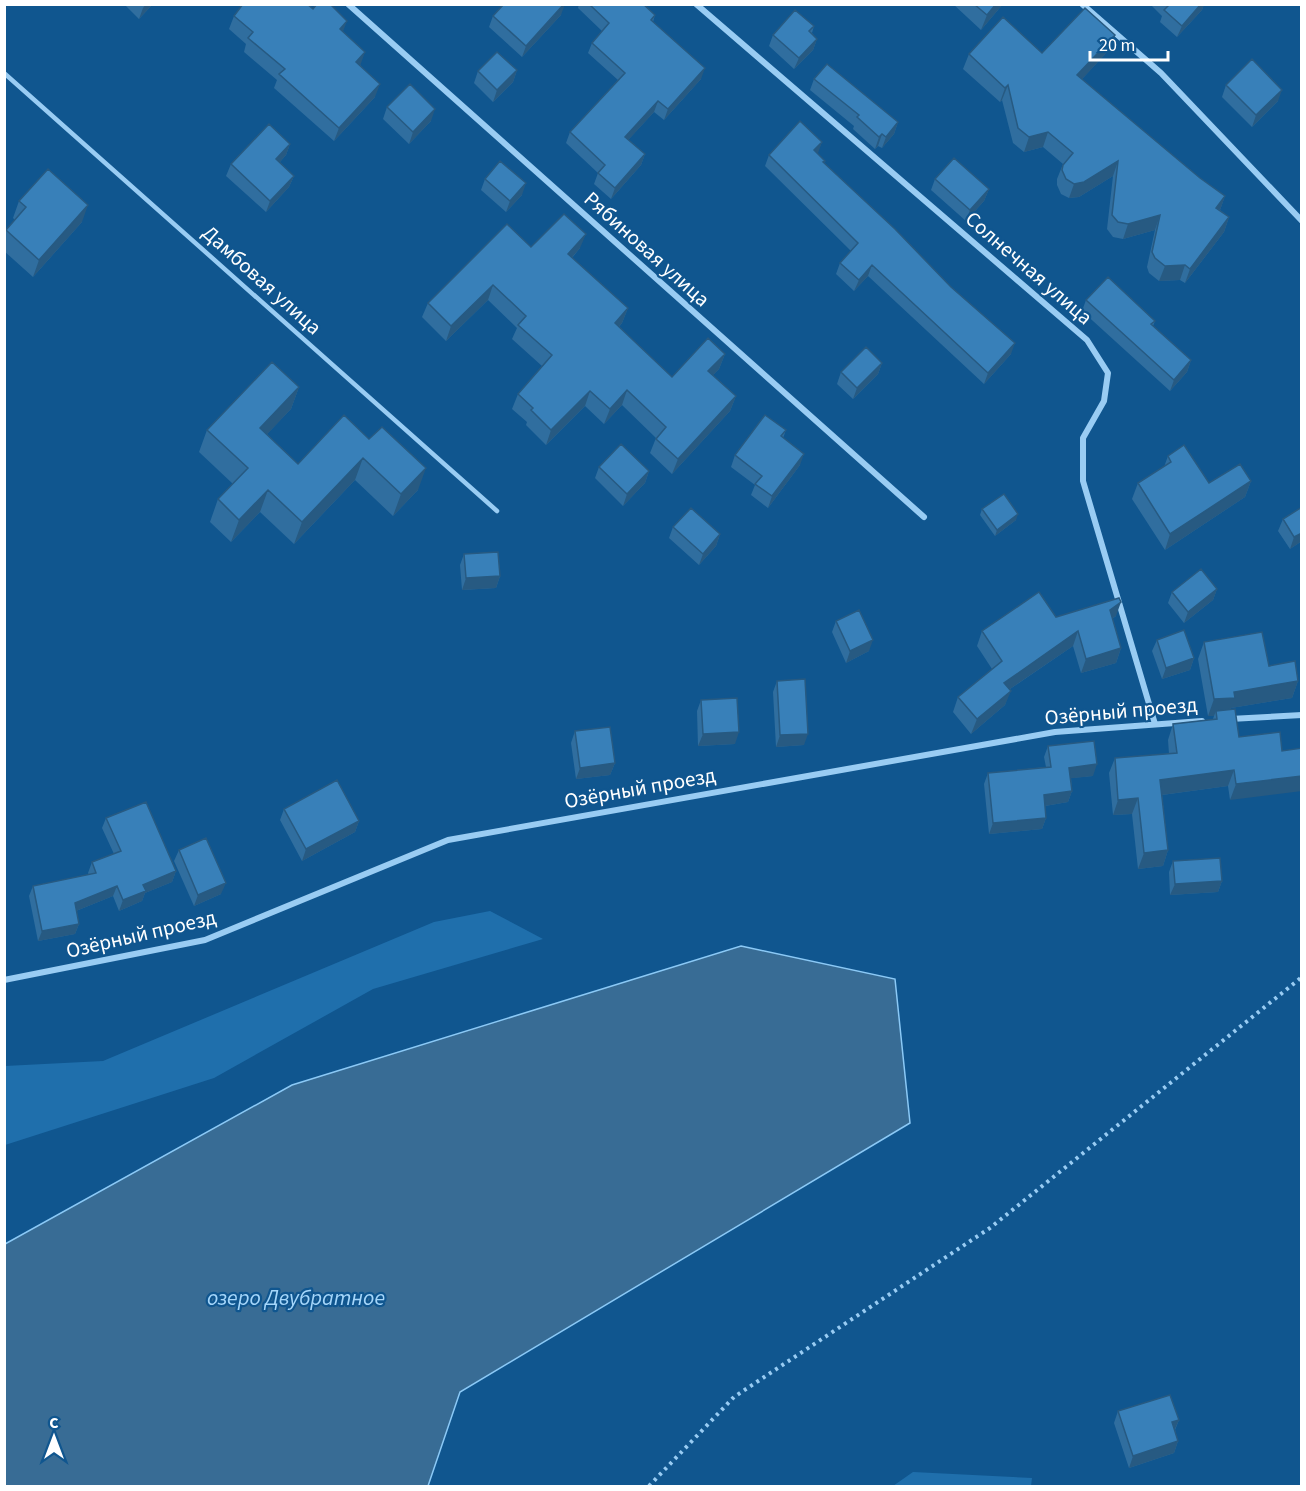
<svg xmlns="http://www.w3.org/2000/svg" width="1306" height="1491" font-family="'Source Sans 3',sans-serif">
<style>
.green{fill:#1f6fac}
.water{fill:#386c95;stroke:#8bc9f6;stroke-width:1.5}
.lines{fill:none;stroke-linecap:round;stroke-linejoin:round}
.path{stroke:#99ccf3;stroke-width:4;stroke-dasharray:3 4.5;stroke-linecap:butt}
.lane{stroke:#99ccf3;stroke-width:4.5}
.street{stroke:#99ccf3;stroke-width:6}
.wall{fill:#306e9f}
.shaded-wall{fill:#275a82}
.building{fill:#3880b9;stroke:#275a82;stroke-width:1.5}
.labels{text-anchor:middle;dominant-baseline:central;stroke-width:4.5;stroke-linejoin:round;paint-order:stroke}
.street-label{font-size:21px;fill:#fff;stroke:#10568f}
.water-label{font-size:22px;font-style:italic;fill:#a5d6fa;stroke:#10568f}
</style>
<rect width="100%" height="100%" fill="#10568f"/>
<!-- green -->
<path class="green" d="M490,911l53,28 -170,50 -159,89 -209,67v-79l98,-5 331,-139z
M913,1472l119,6 -1,8h-138z"/>
<!-- water -->
<path class="water" d="M741,946l154,33 15,144 -450,269 -32,94h-423v-242l287,-159z"/>
<g class="lines">
<!-- path -->
<path class="path" d="M649,1486l85,-89 256,-169 312,-251"/>
<!-- lane -->
<path class="lane" d="M4,73l493,438"/>
<!-- street -->
<path class="street" d="M348,4l576,513
M696,4l391,336 21,33 -4,28 -21,37v43l72,243
M1082,4l79,69 141,148
M1230,719l72,-4
M4,980l201,-40 243,-100 607,-108 147,-11"/>
</g>
<!-- wall -->
<path class="wall" d="M124,4h29l-14,15z
M579,4h64l12,11 -2,7 48,57 -37,41 -10,-8 -26,28 17,14 -4,11 -30,34 -17,-15 4,-11 -32,-30 4,-11 48,-52 -30,-27 4,-10 10,-12 -24,-23z
M953,4h50l-22,26z
M1150,4h54l-2,6 -25,27 -17,-15 2,-6z
M561,15l-39,42 -33,-30 4,-11z
M234,16l109,16 18,34 14,31 -41,44 -60,-53 3,-8 -33,-28 2,-8 -17,-15z
M814,26l-2,7 5,6 -4,11 -19,19 -25,-23 4,-11z
M1115,35l-6,15 -27,29 118,99 25,18 -5,14 9,7 -5,15 -39,51 -5,-3 -21,1 -10,-8 -2,-6 8,-37 -32,9 -10,-2 -6,-8 6,-53 -34,21 -10,1 -8,-4 -4,-9v-6l6,-15 -20,-17 -19,5 -11,-9 -11,-43 -2,2 -37,-33 6,-15 73,-1z
M517,70l-4,12 -20,20 -19,-19 4,-12z
M814,79l84,43 -4,12 -12,14 -4,-2 -3,3 -22,-20 1,-3 -44,-36z
M1226,85l52,16 -26,26 -30,-30z
M387,107l44,14 -22,23 -26,-25z
M822,142l-5,11 8,8 -1,2 187,191 -27,30 -116,-108 -14,15 -18,-17 4,-11 11,-12 -86,-85 4,-11z
M290,144l-4,11 -7,8 15,13 -5,11 -23,25 -40,-36 5,-12z
M485,179l37,16 -16,17 -25,-22z
M935,179l54,10 -5,12 -18,20 -35,-31z
M19,201l63,21 -49,55 -29,-26v-17l2,-4 9,-10 -2,-2z
M531,247l49,1 -8,10 56,50 -6,15 -3,4 53,50 53,-23 -6,15 -6,6 23,21 -6,15 -58,63 -22,-21 6,-15 -34,-33 -18,19 -19,-18 -39,39 -20,-20 1,-3 -15,-13 6,-15 24,-28 -30,-27 5,-11 -29,-28 -42,41 -24,-24 6,-14z
M1086,300l69,21 -2,5 38,34 -4,12 -17,19 -88,-80z
M882,363l-4,11 -25,25 -16,-15 4,-12z
M299,387l-8,22 -24,25 31,30 46,-49 74,75 -25,26 -38,-36 -61,64 -34,-32 -29,30 -21,-20 8,-23 15,-15 -34,-32 8,-22z
M786,430l-3,8 17,27 -32,43 -17,-13 4,-10 -24,-18 4,-12z
M1168,456l41,27 42,-2 -6,16 -80,53 -33,-51 6,-16 26,-16z
M599,467l50,4 -4,12 -22,23 -28,-28z
M982,509l34,11 -21,16 -15,-21z
M1283,519l19,22 -12,8 -12,-18z
M673,527l47,7 -4,12 -17,19 -30,-27z
M464,554l36,22 -4,12 -34,2 -2,-25z
M1217,589l-4,11 -29,23 -16,-20 4,-11z
M1116,616l-4,3 9,29 -5,15 -35,10 -8,-27 -63,43 -5,16 -34,29 -18,-22 5,-15 34,-28 -15,-23 5,-15 74,-14z
M836,621l33,30 -23,12 -14,-31z
M1157,640l37,18 -4,12 -28,9 -10,-28z
M1204,642l65,24 29,15 -6,17 -61,10 -1,2 9,27 41,-5 -50,68 -2,-14 -66,9 6,55 -5,16 -25,3 -6,-55 -19,1 -4,-42 6,-15 54,-4 -1,-14 5,-16 40,-5 1,-3h-6l-10,-57z
M777,681l27,64 -28,2 -3,-55z
M701,700l34,44 -37,2 -1,-35z
M575,731l40,32 -5,12 -34,4 -5,-36z
M1048,746l45,30 -22,2 1,13 -4,11 -23,4 1,12 -4,11 -53,5 -5,-50 4,-11 58,-6 -2,-10z
M284,809l75,12 -4,11 -53,29 -22,-41z
M106,818l70,53 -4,11 -27,11 -3,8 -23,10 -6,-15 -37,15 3,13 -4,10 -37,7 -9,-45 4,-10 56,-11 -1,-2 4,-11 22,-8 -12,-26z
M179,850l42,44 -27,12 -20,-45z
M1173,861l49,20 -4,11 -48,3 -1,-23z
M1118,1411l61,9 -4,10 3,11 -4,12 -45,15 -15,-45z"/>
<!-- shaded-wall -->
<path class="shaded-wall" d="M146,4h7l-14,15 4,-11z
M565,4l-4,11 -39,42 4,-11z
M996,4h7l-22,26 6,-15z
M1201,4h3l-2,6 -25,27 5,-11z
M347,21l-5,13 -2,-5z
M1115,35l-6,15 -37,40 5,-15z
M817,39l-4,11 -19,19 5,-11z
M365,52l-5,14 -4,-4z
M705,68l-4,11 -37,41 4,-11z
M517,70l-4,12 -20,20 4,-12z
M380,84l-5,13 -41,44 5,-13z
M1008,85l-6,15 -2,2 5,-14z
M1282,90l-4,11 -26,26 4,-12z
M658,101l-4,11 -33,36 4,-11z
M435,109l-4,12 -22,23 4,-12z
M898,122l-4,12 -12,14 4,-11z
M1048,132l-5,15 -19,5 5,-15z
M882,134l-4,12 -3,3 4,-12z
M822,142l-4,11 -8,8 4,-11z
M290,144l-4,11 -14,16 4,-12z
M645,154l-4,11 -30,34 4,-11z
M1118,161l-5,15 -34,21 -10,1 5,-14z
M294,176l-5,11 -23,25 4,-11z
M526,183l-4,12 -16,17 4,-11z
M989,189l-5,12 -18,20 4,-11z
M1225,196l-5,14 -4,-2z
M88,205l-6,17 -49,55 6,-17z
M1160,215l-5,15 -32,9 5,-15z
M1229,217l-5,15 -39,51 5,-14z
M586,234l-6,14 -18,21 6,-15z
M872,265l-4,11 -14,15 5,-11z
M1185,265l-5,15 -21,1 6,-15z
M493,285l-5,15 -42,41 5,-15z
M628,308l-6,15 -13,15 6,-15z
M1015,343l-4,11 -27,30 4,-11z
M725,354l-6,15 -16,17 5,-15z
M1191,360l-4,12 -17,19 4,-11z
M882,363l-4,11 -25,25 4,-11z
M299,387l-8,22 -39,41 8,-22z
M627,390l-5,15 -18,19 6,-15z
M590,391l-5,15 -39,39 5,-15z
M736,396l-6,15 -58,63 6,-15z
M804,454l-4,11 -32,43 4,-12z
M363,458l-8,22 -61,64 8,-22z
M426,468l-8,22 -25,26 8,-22z
M649,471l-4,12 -22,23 4,-12z
M1251,481l-6,16 -80,53 5,-16z
M268,490l-8,22 -29,30 8,-22z
M1018,514l-2,6 -21,16 2,-6z
M1302,533v8l-12,8 4,-12z
M720,534l-4,12 -17,19 4,-11z
M500,576l-4,12 -34,2 4,-12z
M1217,589l-4,11 -29,23 4,-11z
M1121,602l-5,14 -12,8 6,-14z
M1078,631l-5,15 -75,51 6,-14z
M873,640l-4,11 -23,12 4,-12z
M1121,648l-5,15 -35,10 5,-14z
M1194,658l-4,12 -28,9 4,-11z
M1298,681l-6,17 -61,10 -3,7 -12,-4 -2,5h-6l6,-17 20,-7z
M1011,691l-6,14 -34,29 6,-15z
M739,732l-4,12 -37,2 5,-12z
M808,734l-4,11 -28,2 4,-12z
M615,763l-5,12 -34,4 4,-11z
M1097,764l-4,12 -28,3 4,-11z
M1234,770l-6,16 -74,10 6,-16z
M1302,776v15l-72,9 6,-16z
M1072,791l-4,11 -29,5 5,-12z
M1138,798l-6,16 -19,1 5,-15z
M1046,818l-4,11 -53,5 4,-11z
M359,821l-4,11 -53,29 4,-12z
M1168,850l-5,16 -25,3 6,-16z
M176,871l-4,11 -27,11 -3,8 -23,10 4,-11 20,-15z
M1222,881l-4,11 -48,3 5,-11z
M226,883l-5,11 -27,12 4,-11z
M117,886l-4,10 -42,17 4,-10z
M79,924l-4,10 -37,7 4,-10z
M1179,1420l-5,11 -2,-9z
M1178,1441l-4,12 -45,15 4,-12z"/>
<!-- building -->
<path class="building" d="M243,4h64l6,5 4,-5h13l17,17 -7,8 25,23 -9,10 24,22 -41,44 -60,-54 6,-5 -37,-31 5,-6 -19,-16z
M504,4h60l-38,42 -33,-30z
M589,4h54l12,11 -4,5 54,48 -37,41 -10,-8 -33,36 20,17 -30,34 -17,-15 7,-8 -35,-33 55,-59 -33,-30 17,-20z
M974,4h22l-9,11z
M1166,4h35l-19,22 -18,-16 4,-4z
M1085,8l30,27 -38,40 123,103 25,18 -9,12 13,9 -39,52 -5,-4 -20,1 -10,-8 -3,-6 8,-37 -32,9 -10,-2 -6,-7 6,-54 -34,21 -10,2 -8,-5 -4,-9 1,-5 10,-12 -25,-21 -19,5 -11,-9 -10,-43 -3,3 -36,-34 34,-37 39,36z
M795,10l19,16 -5,5 8,8 -18,19 -26,-23z
M497,52l20,18 -20,20 -19,-19z
M1252,59l30,31 -26,25 -30,-30z
M827,64l71,58 -12,15 -4,-3 -3,3 -22,-20 2,-2 -45,-36z
M410,84l25,25 -22,23 -26,-25z
M800,121l22,21 -8,8 11,11 -2,1 72,67 56,58 64,56 -27,30 -116,-108 -13,15 -19,-17 18,-20 -89,-88z
M269,124l21,20 -14,15 18,17 -24,25 -39,-37z
M954,158l35,31 -19,21 -35,-31z
M500,161l26,22 -16,18 -25,-22z
M48,169l40,36 -49,55 -33,-30 20,-23 -7,-6z
M564,214l22,20 -18,20 60,54 -13,15 57,54 36,-39 17,16 -17,17 28,25 -58,63 -22,-20 10,-12 -39,-37 -17,19 -20,-18 -39,39 -20,-20 2,-2 -15,-14 34,-39 -34,-30 8,-9 -33,-31 -42,41 -23,-23 79,-79 24,23z
M1108,277l47,44 -4,3 40,36 -17,20 -88,-80z
M866,347l16,16 -25,25 -16,-16z
M272,362l27,25 -39,41 38,36 46,-49 25,24 13,-12 44,41 -25,26 -38,-36 -61,64 -34,-32 -29,30 -21,-21 30,-31 -41,-38z
M765,415l21,15 -5,6 23,18 -32,42 -17,-12 7,-8 -27,-21z
M621,444l28,27 -22,23 -28,-27z
M1184,445l25,38 31,-19 11,17 -81,53 -32,-51 33,-21 -3,-6z
M1004,494l14,20 -21,16 -15,-21z
M1302,507v26l-8,4 -11,-18z
M691,508l29,26 -17,20 -30,-27z
M498,552l2,24 -34,2 -2,-24z
M1201,569l16,20 -29,23 -16,-20z
M1039,592l17,25 63,-19 2,4 -11,8 11,38 -35,11 -8,-28 -74,52 7,8 -34,28 -19,-22 44,-36 -20,-30z
M859,610l14,30 -23,11 -14,-30z
M1184,630l10,28 -28,10 -9,-28z
M1262,632l7,34 26,-5 3,20 -64,11 1,6 -21,1 -10,-57z
M805,679l3,55 -28,1 -3,-54z
M737,698l2,34 -36,2 -2,-34z
M1235,709l4,28 41,-5 2,19 20,-3v28l-66,8 -2,-14 -74,10 8,70 -24,3 -6,-55 -20,2 -3,-42 62,-5 -4,-29 44,-5 -1,-8z
M610,727l5,36 -35,5 -5,-37z
M1094,741l3,23 -28,4 3,23 -28,4 2,23 -53,5 -5,-50 63,-6 -3,-21z
M337,780l22,41 -53,28 -22,-40z
M146,802l30,69 -33,14 3,6 -23,9 -6,-14 -42,17 4,21 -37,7 -9,-45 63,-13 -4,-11 29,-11 -15,-33z
M206,838l20,45 -28,12 -19,-45z
M1220,858l2,23 -47,3 -2,-23z
M1170,1395l9,25 -7,2 6,19 -45,15 -15,-45z"/>
<g class="labels">
<!-- street labels -->
<g class="street-label">
<text transform="translate(647 249) rotate(42)">Рябиновая улица</text>
<text transform="translate(1029 268) rotate(41)">Солнечная улица</text>
<text transform="translate(262 280) rotate(42)">Дамбовая улица</text>
<text transform="translate(1121 711) rotate(-5)">Озёрный проезд</text>
<text transform="translate(640 788) rotate(-10)">Озёрный проезд</text>
<text transform="translate(141 934) rotate(-13)">Озёрный проезд</text>
</g>
<!-- water labels -->
<g class="water-label">
<text x="296" y="1298">озеро Двубратное</text>
</g>
</g>
<!-- border -->
<rect width="1306" height="1491" fill="none" stroke="#ffffff" stroke-width="12"/>
<!-- north arrow -->
<g transform="translate(54 1437)" stroke="#10568f" stroke-width="4.5" paint-order="stroke">
<path d="M0-4.5L10 22L0 15L-10 22Z" fill="#ffffff"/>
<text y="-9" font-size="16" font-weight="bold" text-anchor="middle" fill="#ffffff">С</text>
</g>
<!-- scale -->
<path d="M1090 51v9h78v-9" fill="none" stroke="#ffffff" stroke-width="3"/>
<text x="1099" y="51" font-size="18" fill="#ffffff" stroke="#10568f" stroke-width="4.5" paint-order="stroke">20 m</text>
</svg>
